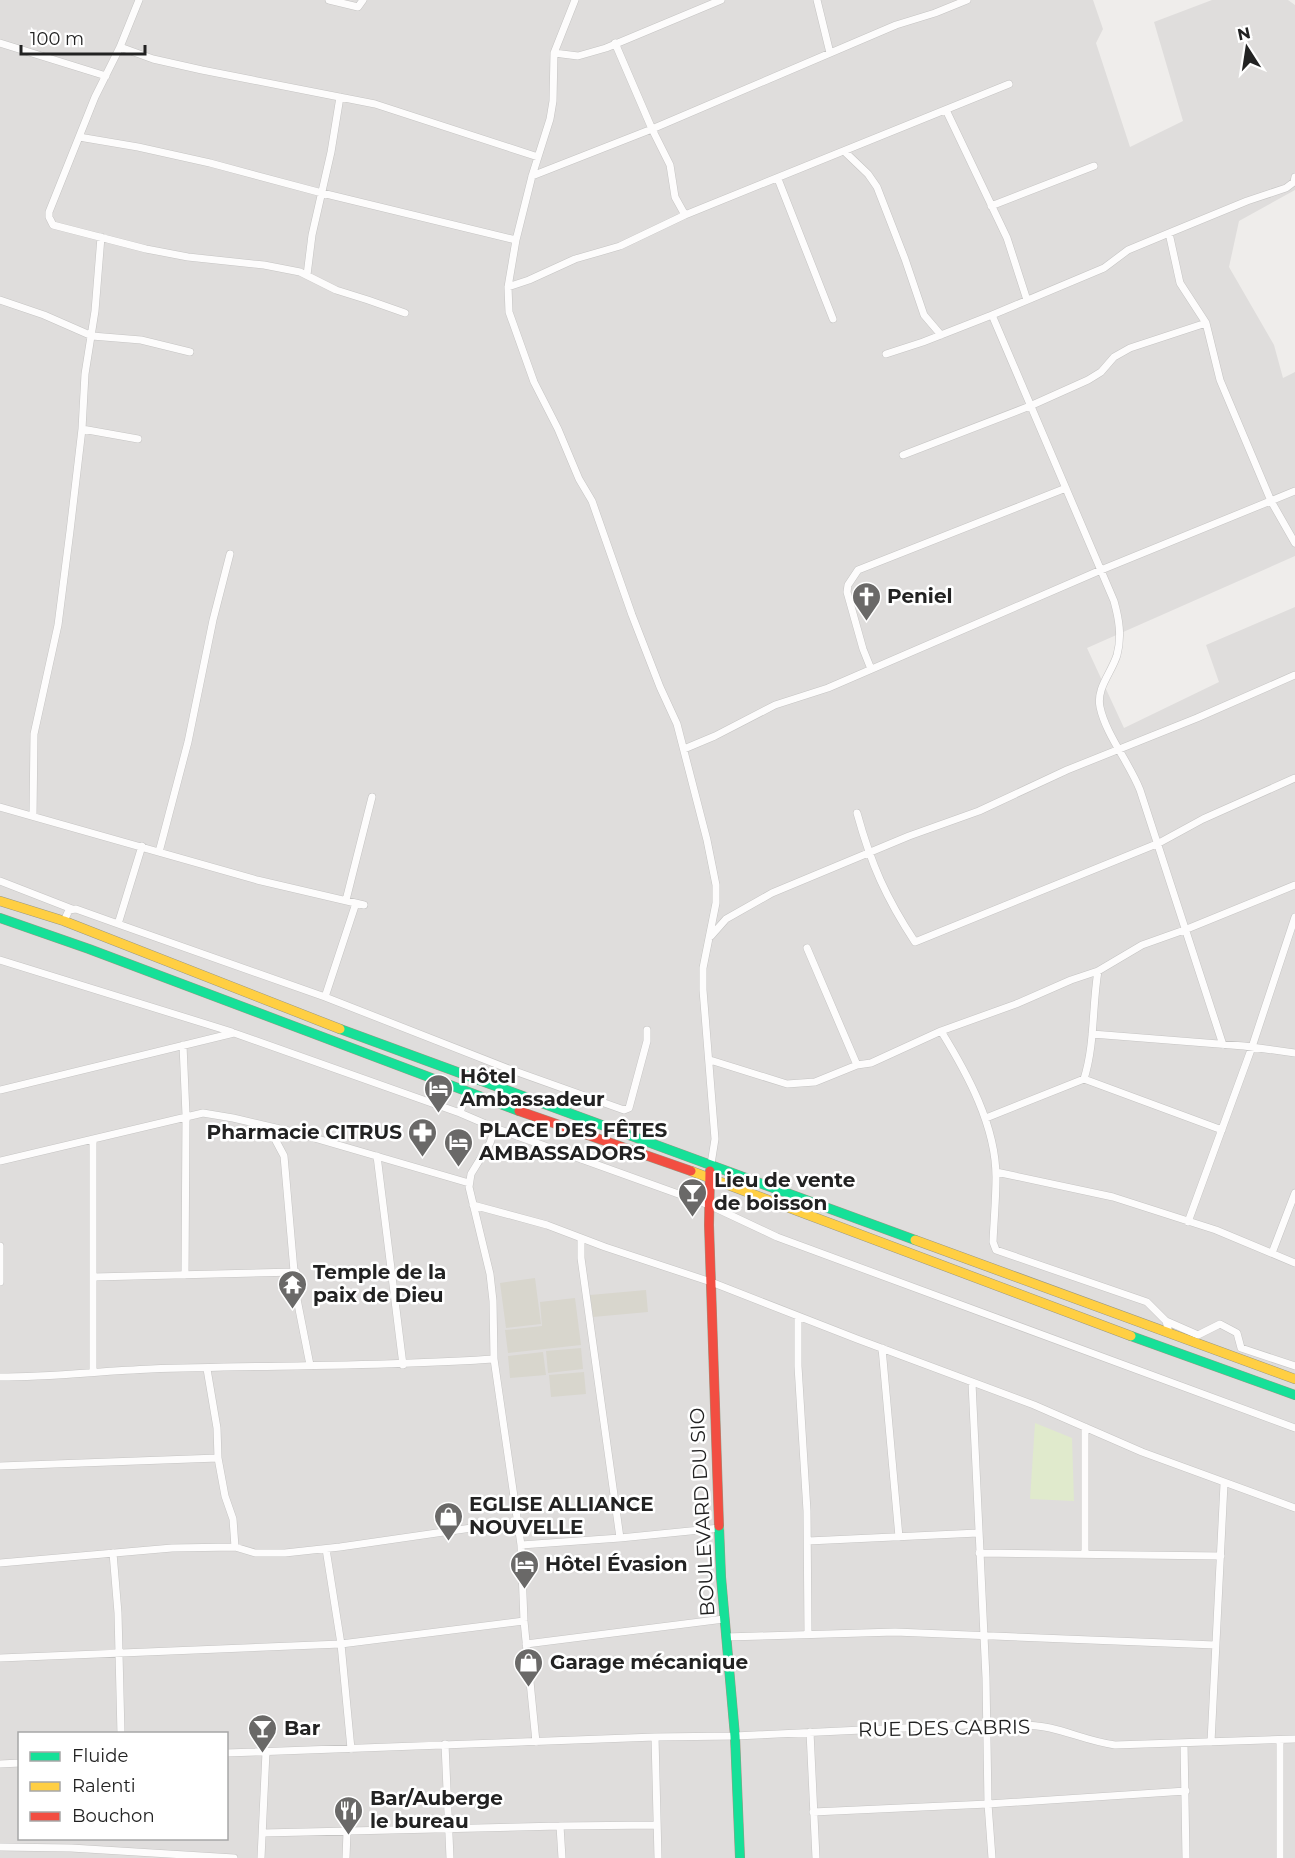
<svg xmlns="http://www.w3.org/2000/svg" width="1295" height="1858" font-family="Montserrat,sans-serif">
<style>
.residential{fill:#dfdddc;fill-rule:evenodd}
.construction{fill:#d8d6cd}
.grass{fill:#e0eacc}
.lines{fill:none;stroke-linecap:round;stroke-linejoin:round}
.street-casing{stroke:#c5c4c3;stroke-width:8}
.fast-casing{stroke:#9a9883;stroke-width:10}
.slow-casing{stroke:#9a9883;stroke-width:10}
.jam-casing{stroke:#9a9883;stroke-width:10}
.street{stroke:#fdfcfc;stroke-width:7}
.fast{stroke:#16e098;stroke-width:9}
.slow{stroke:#ffcf43;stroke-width:9}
.jam{stroke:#f24e42;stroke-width:9}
.labels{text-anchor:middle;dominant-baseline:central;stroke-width:5;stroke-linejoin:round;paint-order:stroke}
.poi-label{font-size:20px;font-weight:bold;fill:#222;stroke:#fff;text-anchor:start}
.street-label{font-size:20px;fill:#222;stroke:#fff}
</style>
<rect width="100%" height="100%" fill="#efedeb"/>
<!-- residential -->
<path class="residential" d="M0,0h1093l10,29 -7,14 34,104 53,-26 -29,-99 58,-22h76l7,5v185l-56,31 -10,46 45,78 9,33 12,-6v184l-208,92 37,80 95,-46 -13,-37 89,-38v1251h-1295zM20,1734h206v104h-206z"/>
<!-- construction -->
<path class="construction" d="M535,1278l6,46 -35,4 -6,-45z
M646,1290l2,22 -55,5 -3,-22z
M575,1298l6,47 -73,8 -3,-23 37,-4 -2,-24z
M581,1348l2,21 -35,4 -2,-22z
M543,1352l3,23 -36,3 -2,-22z
M584,1372l2,22 -35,3 -2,-22z"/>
<!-- grass -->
<path class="grass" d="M1035,1423l37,15 2,63 -44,-2z"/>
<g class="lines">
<defs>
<path id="street" d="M139,0l-19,47 -25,50 -46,115v5l4,8 93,24 42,8 76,8 36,7 36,18 32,10 37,13
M329,0l29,7 5,-7
M575,0l-21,53 -1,48 -3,18 -18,57 -16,64 -8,47 1,25 25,70 24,47 21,50 13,22 40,114 28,72 17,37 30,116 9,45v18l-13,65v22l12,149 -4,25
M817,0l13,53
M0,43l106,33
M615,43l37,86 18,36 5,32 10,18
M120,47l33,12 49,11 173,34 163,53
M554,53l24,3 28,-8 115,-48
M946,110l61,128 20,62
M79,137l59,10 72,16 112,30 194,47
M845,152l23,22 9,13 28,72 19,56 17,20
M532,176l120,-47 244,-104 39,-12 32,-13
M778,179l55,140
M991,206l103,-40
M1169,233l78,-32 39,-13 8,-6 1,-5
M307,275l5,-40 19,-83 9,-55
M508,287l21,-7 46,-21 45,-13 65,-31 324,-131
M0,300l44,15 48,21 49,4 49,12
M992,315l122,286c5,18 8,35 3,54 -5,17 -21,33 -17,52 6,28 29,55 40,83l83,255
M886,354l37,-12 69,-27 112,-47 24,-18 41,-17 11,50 26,40 14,57 51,121 24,42
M82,429l56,10
M903,455l127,-49 58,-26 13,-8 13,-15 16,-9 76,-25
M871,669l-8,-20 -16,-57 1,-7 10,-15 208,-82
M684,749l31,-13 60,-31 53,-17 273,-118 194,-79
M0,807l257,73 107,25
M857,813c14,51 29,85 58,129l244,-99 44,-24 92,-41
M33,816l1,-82 24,-109 12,-94 12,-102 3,-55 10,-63 6,-74
M159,852l29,-110 25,-122 17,-66
M0,881l72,28
M346,900l26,-103
M64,921l5,-11 7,-1 42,15 24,-78
M118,924l207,73 31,-94
M711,936l15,-17 46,-26 137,-57 70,-25 88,-41 130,-52 98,-43
M807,948l50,117
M0,960l232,72
M325,997l184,72 115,41 5,-2 18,-67v-11
M941,1031c26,42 55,95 55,146 0,21 -2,43 -3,65l3,8 151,52 19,19 3,12
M1092,1034l152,12 51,7
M183,1045l3,70 -1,160
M710,1060l77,24 28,-2 42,-17 14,-2 70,-32 75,-27 55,-24 27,-9 44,-26 45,-16 108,-44
M1084,1079c11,-35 8,-72 14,-108
M501,1088l8,-19
M0,1090l234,-57 226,80
M466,1092l-6,21 35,15 -5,15 -19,31 -2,13 21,87 3,27 1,58 27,186 3,76 12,121
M986,1118l98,-39 138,51
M271,1128l5,13 8,15 12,138 14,71
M495,1128l214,77 68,32 518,191
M93,1140v232
M377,1156l26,209
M0,1161l203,-48 30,5 64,15 172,50
M996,1172l117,25 103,33 79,33
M473,1205l74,20 58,22 106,35 146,57 177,66 108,47 153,56
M1188,1222l64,-175 43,-130
M581,1239v19l39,280
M0,1246v36
M1272,1253l23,-60
M94,1277l202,-5
M798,1317v49l9,145 1,122
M1166,1321l32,14 22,-11 17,9 4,15 54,18
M882,1348l17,189
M207,1369l10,59 1,30 7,38 8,23 2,28
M0,1377c50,0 101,-6 151,-8 114,-4 229,-2 343,-10
M972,1383l14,295 2,126 4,54
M0,1466l218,-8
M808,1541l170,-8
M521,1545l99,-7 100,-10
M326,1549l15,95 183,-23
M113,1553l5,60 3,121
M979,1553l242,3
M1085,1553v-126
M0,1563l172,-15 63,-1 20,6h30l55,-6 159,-23 12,2 8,5
M726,1637l169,-5 320,13
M526,1644l198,-25
M0,1658l341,-14 10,105
M810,1732l6,126
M655,1737l3,121
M1280,1740v118
M1211,1742l13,-258
M1184,1743l2,115
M445,1744l5,114
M226,1753l429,-16 80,-1 253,-12c21,0 42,0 62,4 22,5 42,14 65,17l180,-6
M0,1764l20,-1
M813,1812l175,-8 198,-13
M560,1826l2,32
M263,1833l297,-7 97,-1
M0,1847l71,1 163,10
M261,1858l5,-106
M346,1858l1,-26"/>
<path id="fast" d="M0,918l89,31 430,162
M340,1029l575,211
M1131,1336l164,59
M719,1526l2,51 14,159 5,122"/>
<path id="slow" d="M0,901l64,20 276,108
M691,1171l440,165
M915,1240l380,139"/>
<path id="jam" d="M519,1111l172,60
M710,1171l-1,54 10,301"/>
</defs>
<!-- street casing -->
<use href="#street" class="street-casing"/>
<!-- fast casing -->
<use href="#fast" class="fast-casing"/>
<!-- slow casing -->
<use href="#slow" class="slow-casing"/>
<!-- jam casing -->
<use href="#jam" class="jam-casing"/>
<!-- street -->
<use href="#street" class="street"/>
<!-- fast -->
<use href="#fast" class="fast"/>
<!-- slow -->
<use href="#slow" class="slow"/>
<!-- jam -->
<use href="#jam" class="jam"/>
</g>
<!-- icons -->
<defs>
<symbol id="church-pin" viewBox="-11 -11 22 30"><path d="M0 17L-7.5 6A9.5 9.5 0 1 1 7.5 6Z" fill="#6a6968" stroke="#fff"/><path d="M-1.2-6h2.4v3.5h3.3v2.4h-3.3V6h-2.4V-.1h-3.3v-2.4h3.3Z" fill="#fff"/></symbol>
<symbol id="hotel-pin" viewBox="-11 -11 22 30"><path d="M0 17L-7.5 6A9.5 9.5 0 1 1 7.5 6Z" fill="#6a6968" stroke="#fff"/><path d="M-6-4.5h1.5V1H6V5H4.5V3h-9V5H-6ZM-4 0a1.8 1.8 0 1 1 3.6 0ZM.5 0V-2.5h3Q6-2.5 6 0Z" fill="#fff"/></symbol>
<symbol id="pharmacy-pin" viewBox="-11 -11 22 30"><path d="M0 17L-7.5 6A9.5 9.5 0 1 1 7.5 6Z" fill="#6a6968" stroke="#fff"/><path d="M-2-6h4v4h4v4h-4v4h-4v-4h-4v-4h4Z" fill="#fff"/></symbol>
<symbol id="bar-pin" viewBox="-11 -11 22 30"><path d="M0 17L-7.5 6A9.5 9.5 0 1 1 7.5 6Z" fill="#6a6968" stroke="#fff"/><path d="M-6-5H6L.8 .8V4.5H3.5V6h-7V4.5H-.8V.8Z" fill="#fff"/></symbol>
<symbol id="temple-pin" viewBox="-11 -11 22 30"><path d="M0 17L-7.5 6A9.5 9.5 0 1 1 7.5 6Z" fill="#6a6968" stroke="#fff"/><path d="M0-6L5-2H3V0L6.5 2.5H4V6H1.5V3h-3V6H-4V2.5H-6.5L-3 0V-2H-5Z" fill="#fff"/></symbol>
<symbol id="shop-pin" viewBox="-11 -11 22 30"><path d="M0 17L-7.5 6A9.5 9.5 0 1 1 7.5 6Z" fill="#6a6968" stroke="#fff"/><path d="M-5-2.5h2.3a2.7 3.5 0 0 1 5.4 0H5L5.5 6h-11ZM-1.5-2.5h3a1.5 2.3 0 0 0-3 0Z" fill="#fff"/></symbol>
<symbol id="restaurant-pin" viewBox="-11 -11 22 30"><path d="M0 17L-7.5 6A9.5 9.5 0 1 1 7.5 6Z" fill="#6a6968" stroke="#fff"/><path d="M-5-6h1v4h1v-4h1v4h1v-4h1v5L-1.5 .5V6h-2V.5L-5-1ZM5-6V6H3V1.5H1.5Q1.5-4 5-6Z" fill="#fff"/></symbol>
</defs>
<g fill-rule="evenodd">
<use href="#church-pin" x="850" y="580" width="33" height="45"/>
<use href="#hotel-pin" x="422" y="1072" width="33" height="45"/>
<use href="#pharmacy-pin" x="406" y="1116" width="33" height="45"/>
<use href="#hotel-pin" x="442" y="1126" width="33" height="45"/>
<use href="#bar-pin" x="676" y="1176" width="33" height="45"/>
<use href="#temple-pin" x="276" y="1268" width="33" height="45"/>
<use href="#shop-pin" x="432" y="1500" width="33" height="45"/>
<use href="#hotel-pin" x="508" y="1548" width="33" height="45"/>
<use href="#shop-pin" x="512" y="1646" width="33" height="45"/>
<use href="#bar-pin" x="246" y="1712" width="33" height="45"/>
<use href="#restaurant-pin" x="332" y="1794" width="33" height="45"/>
</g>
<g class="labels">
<!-- poi labels -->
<g class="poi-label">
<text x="887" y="596">Peniel</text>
<text x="460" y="1076">Hôtel<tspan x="460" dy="23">Ambassadeur</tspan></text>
<text x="479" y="1130">PLACE DES FÊTES<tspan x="479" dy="23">AMBASSADORS</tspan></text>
<text x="402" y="1132" text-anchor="end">Pharmacie CITRUS</text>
<text x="714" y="1180">Lieu de vente<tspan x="714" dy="23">de boisson</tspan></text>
<text x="313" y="1272">Temple de la<tspan x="313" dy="23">paix de Dieu</tspan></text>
<text x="469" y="1504">EGLISE ALLIANCE<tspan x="469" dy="23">NOUVELLE</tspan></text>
<text x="545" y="1564">Hôtel Évasion</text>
<text x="550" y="1662">Garage mécanique</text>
<text x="284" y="1728">Bar</text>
<text x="370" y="1798">Bar/Auberge<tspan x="370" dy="23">le bureau</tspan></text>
</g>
<!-- street labels -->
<g class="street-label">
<text transform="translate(702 1512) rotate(-93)">BOULEVARD DU SIO</text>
<text transform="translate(944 1728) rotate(-1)">RUE DES CABRIS</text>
</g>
</g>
<!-- legend -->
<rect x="18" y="1732" width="210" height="108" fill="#ffffff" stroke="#a7a7a7" stroke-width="1.5"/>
<rect x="30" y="1752" width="30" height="9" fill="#16e098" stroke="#a7a7a7" stroke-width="1.5"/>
<text x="72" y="1762" font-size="18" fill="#222222">Fluide</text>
<rect x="30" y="1782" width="30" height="9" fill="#ffcf43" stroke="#a7a7a7" stroke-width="1.5"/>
<text x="72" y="1792" font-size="18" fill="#222222">Ralenti</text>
<rect x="30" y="1812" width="30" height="9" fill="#f24e42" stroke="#a7a7a7" stroke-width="1.5"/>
<text x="72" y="1822" font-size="18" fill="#222222">Bouchon</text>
<!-- north arrow -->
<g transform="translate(1247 48) rotate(348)" stroke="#ffffff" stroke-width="4.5" paint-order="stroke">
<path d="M0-4.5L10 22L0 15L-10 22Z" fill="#222222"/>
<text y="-9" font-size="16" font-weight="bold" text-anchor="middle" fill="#222222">N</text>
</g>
<!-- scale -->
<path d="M21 45v9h124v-9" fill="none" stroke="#222222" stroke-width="3"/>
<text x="30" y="45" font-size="18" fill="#222222" stroke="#ffffff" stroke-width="4.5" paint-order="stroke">100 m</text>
</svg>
